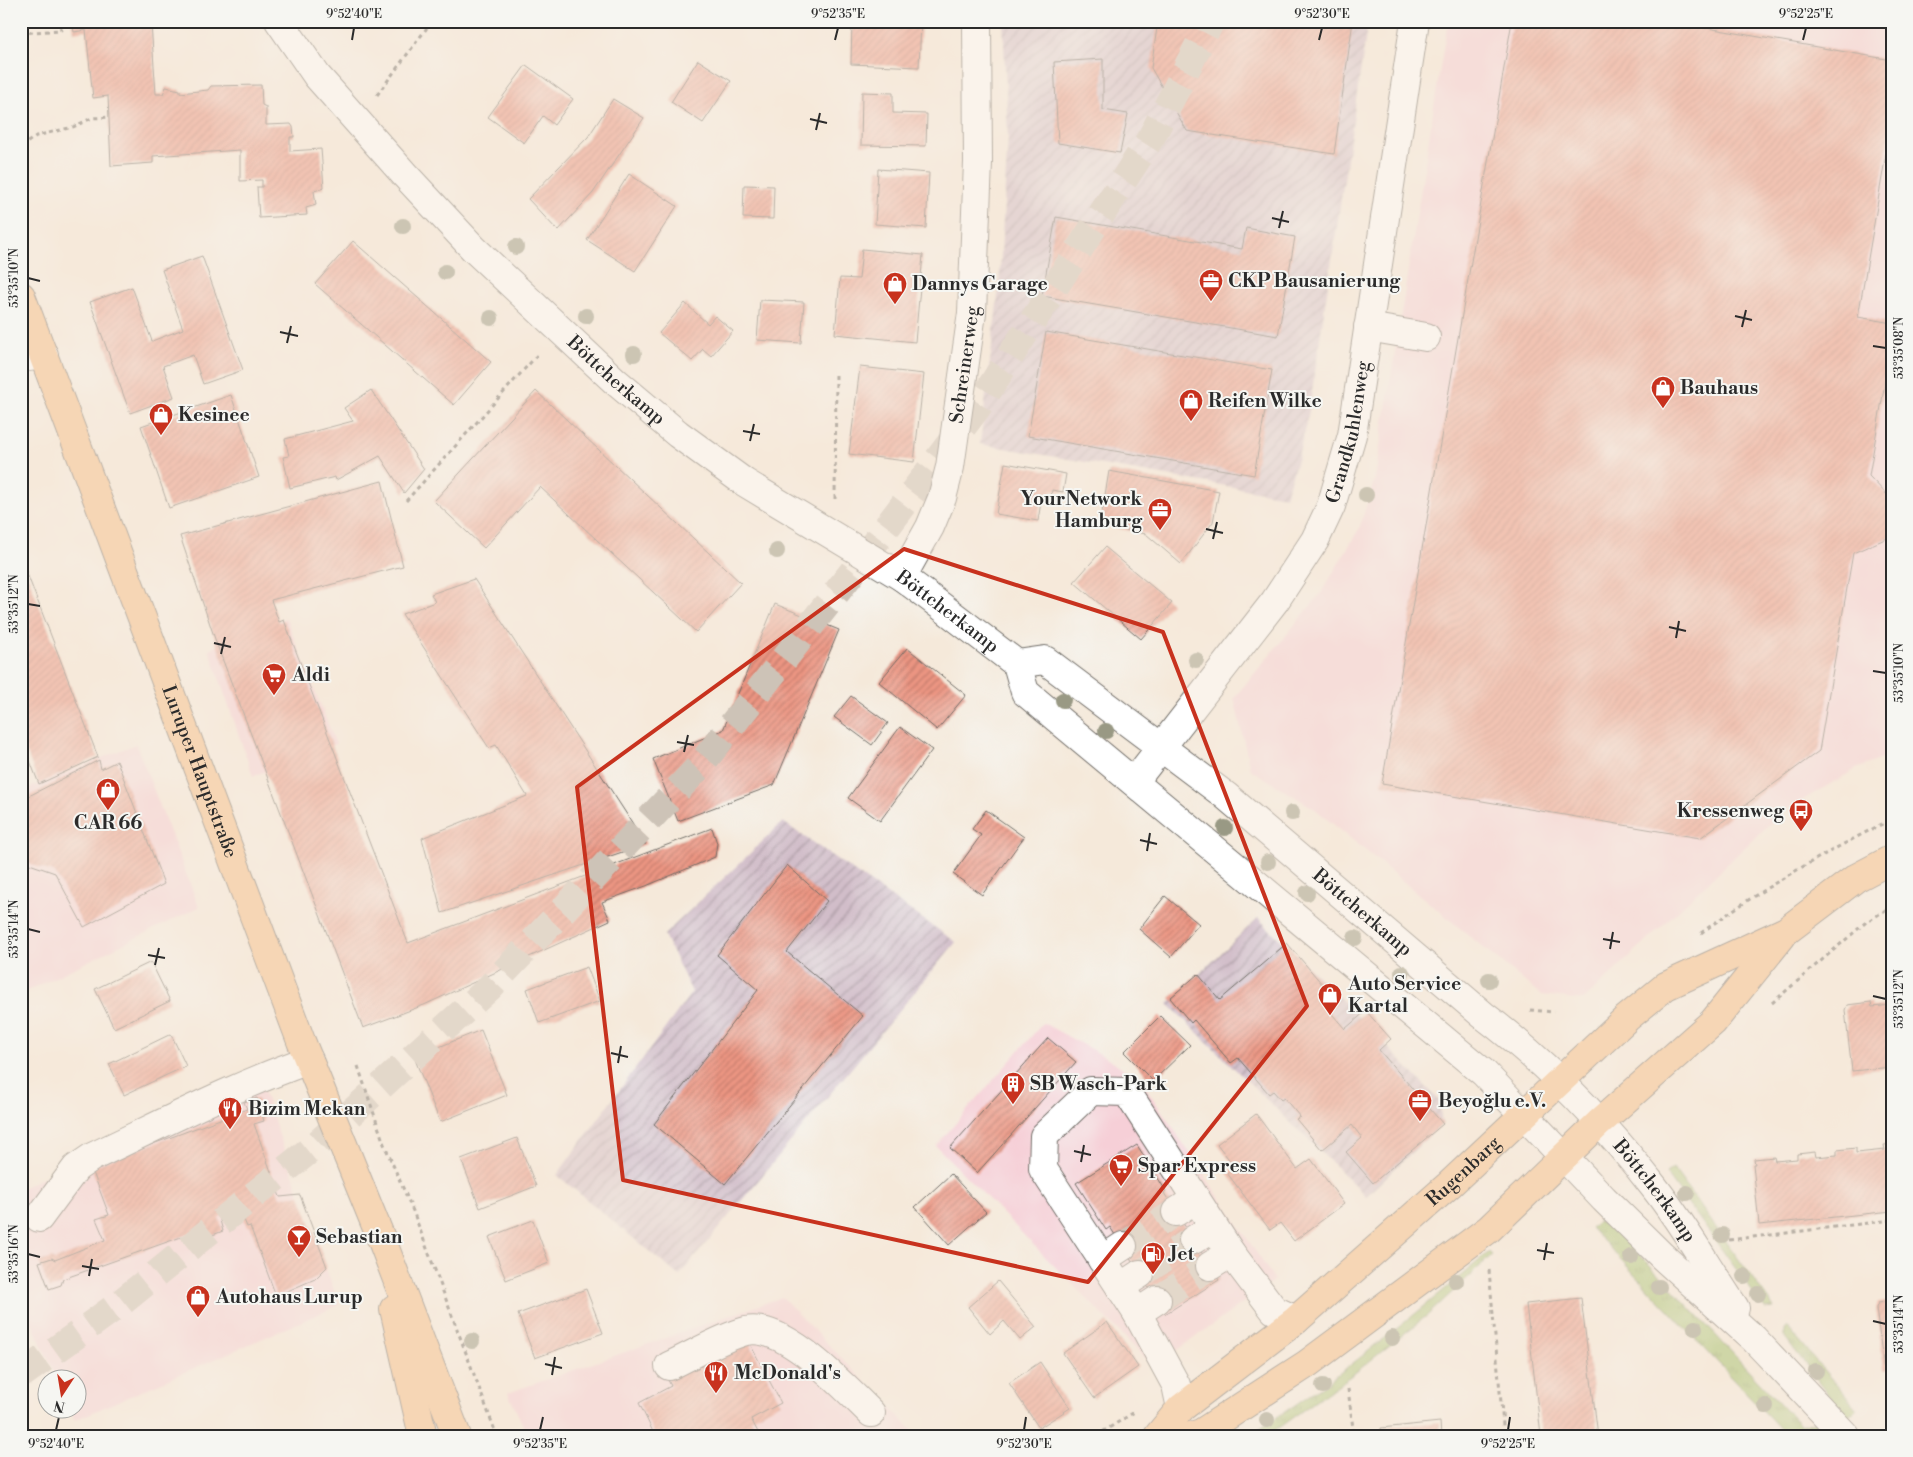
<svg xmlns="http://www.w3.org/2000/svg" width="1913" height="1457" font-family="'Libre Bodoni',serif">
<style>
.built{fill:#f6cfd7}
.industrial{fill:url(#industrial-furrows)}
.grass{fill:url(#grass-tufts);stroke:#667549}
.building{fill:url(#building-hatch)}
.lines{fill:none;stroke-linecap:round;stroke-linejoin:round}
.minor-tunnel{stroke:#cdc3b7;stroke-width:28;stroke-dasharray:28 14;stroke-linecap:butt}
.minor-casing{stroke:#726e68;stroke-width:30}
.major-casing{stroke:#726e68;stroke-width:30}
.path{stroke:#726e68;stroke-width:3;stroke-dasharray:4 4;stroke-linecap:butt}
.minor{stroke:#fff;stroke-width:28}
.major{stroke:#f6be87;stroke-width:28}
.tree{fill:#999984}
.marked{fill:none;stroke:#c8321e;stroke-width:4;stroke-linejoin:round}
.ticks{fill:none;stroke:#2b2b2b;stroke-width:2}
.labels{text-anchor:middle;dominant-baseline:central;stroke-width:4;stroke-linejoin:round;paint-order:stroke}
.poi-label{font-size:19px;font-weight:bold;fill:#2b2b2b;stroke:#f6f6f2;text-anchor:start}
.street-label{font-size:19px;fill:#2b2b2b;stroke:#f6f6f2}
.neatline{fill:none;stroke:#2b2b2b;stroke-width:2}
.ticks-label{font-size:12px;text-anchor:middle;fill:#2b2b2b}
</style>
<defs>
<pattern id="industrial-furrows" width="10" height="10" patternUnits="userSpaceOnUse" patternTransform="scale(1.25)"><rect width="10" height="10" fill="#d1bdc9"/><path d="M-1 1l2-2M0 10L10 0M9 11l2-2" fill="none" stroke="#aa9aa3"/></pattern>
<pattern id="grass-tufts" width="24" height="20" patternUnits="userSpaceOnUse" patternTransform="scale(1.25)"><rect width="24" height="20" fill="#a0bf67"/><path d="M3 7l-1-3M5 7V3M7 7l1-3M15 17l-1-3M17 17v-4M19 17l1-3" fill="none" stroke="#839b55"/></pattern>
<pattern id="building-hatch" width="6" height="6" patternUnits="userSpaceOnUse" patternTransform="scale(1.25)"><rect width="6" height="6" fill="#ec9582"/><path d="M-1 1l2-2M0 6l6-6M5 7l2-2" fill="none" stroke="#bf7a6b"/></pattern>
</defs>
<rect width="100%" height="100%" fill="#f6f6f2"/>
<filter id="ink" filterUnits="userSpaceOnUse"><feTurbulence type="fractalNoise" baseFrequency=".02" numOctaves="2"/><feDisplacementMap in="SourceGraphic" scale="10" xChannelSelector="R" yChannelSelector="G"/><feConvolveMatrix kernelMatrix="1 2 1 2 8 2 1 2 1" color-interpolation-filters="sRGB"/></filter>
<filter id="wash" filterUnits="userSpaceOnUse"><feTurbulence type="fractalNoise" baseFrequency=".0096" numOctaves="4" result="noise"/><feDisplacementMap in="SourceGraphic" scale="20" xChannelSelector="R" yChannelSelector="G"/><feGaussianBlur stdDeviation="1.12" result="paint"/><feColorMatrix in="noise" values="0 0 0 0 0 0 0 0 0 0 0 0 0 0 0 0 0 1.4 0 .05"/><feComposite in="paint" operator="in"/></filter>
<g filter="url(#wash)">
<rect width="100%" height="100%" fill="#f5e9da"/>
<!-- built -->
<path class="built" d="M1450,21h442v734l-36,14 -74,43 -198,188 -43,-5 -226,-186 -65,-40 -16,-71 87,-105 38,-64 16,-51 71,-447z
M286,618l50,126 -83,32 -44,-127z
M136,744l63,163 -178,87v-203z
M1043,1023l68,37 31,22 133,198 -121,87 -218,-221z
M259,1078l80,227 -264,115 -5,-10h8v-30l-21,-1 -36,-80v-111z
M782,1297l136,139h-390l-20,-43z"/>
<!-- industrial -->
<path class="industrial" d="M1003,21h365l-59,390 -11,46 -13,39 -305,-52 19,-156 9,-151z
M783,822l173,120 -277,334 -122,-101 135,-183 -28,-57z
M1258,918l81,79 100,103 3,24 -76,72 -198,-192z"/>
<!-- grass -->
<path class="grass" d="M1673,1168l101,140 -9,1 -99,-136z
M1598,1221l11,5 38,36 154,164 18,-5 14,15h-46l-196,-208z
M1489,1252l3,3 -63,59 -73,58 -89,64h-20c87,-53 165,-119 242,-184z
M1787,1327l70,82 -8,7h-4l-61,-80v-6z"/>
<g id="blocks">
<!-- building -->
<path class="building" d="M72,21h65v4l14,-1 5,70h7l3,-7 14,3v3l28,-3 3,-4 50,-1 1,20 4,2v18l25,-1 2,3 1,10h-4v14l31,-2 3,39 -10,3 2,14 -10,3 1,7 -48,3 -2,-31h5v-7l-22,1v-31l-87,6v7l-42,3 -3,-70 -15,2 -7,-68 -12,2z
M852,21h69l-2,46 -68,-3z
M1158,21h195l-19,133 -147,-23 -36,-63z
M1512,21h155l225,39v59l-34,198 34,6v19l-23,134 23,24v36l-39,17 -34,198 -119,87 -318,-54z
M1103,59v51l25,4 -8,39 -62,-10 -4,-81z
M698,60l33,21 -28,42 -32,-21z
M526,65l47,34 -19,26 -11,-9 -19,27 -36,-26z
M862,92l31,1v20l34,1 -1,32 -65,-1z
M613,99l31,19 -51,75 -35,38 -30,-32 60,-62z
M878,169l51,4 -3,55 -51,-4z
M629,174l48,32 -42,65 -48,-31z
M744,185l30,1 -1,33 -30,-1z
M1056,217l186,32 4,-21 49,9 -17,99 -236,-40z
M353,241l138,121 -37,43 -139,-121z
M862,249l61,6 -8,87 -80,-8 5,-56 19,1z
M202,256l41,114 -40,14 -10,-29 -30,11 11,31 -44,16 -40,-111 42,-15 20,54 31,-12 -21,-59z
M760,300l44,2 -3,41 -44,-3z
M685,303l23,21 7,-8 18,15 -22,25 -8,-7 -11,12 -33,-28z
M1046,332l226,38 -18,105 -226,-39z
M860,367l64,7 -10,88 -65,-8z
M371,390l53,79 -20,24 -24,-37 -44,24 -1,-3 -45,11 -7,-31 6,-1 -4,-17 68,-18 -9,-13z
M536,391l205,192 -45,49 -156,-145 -56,61 -50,-47z
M231,395l28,82 -90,31 -28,-82z
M1005,463l61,11 -3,18 -11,-2 -2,14 -9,-2 -3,19 -42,-7z
M1109,471l110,20 -6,31 -32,42 -35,-30 -46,-9z
M382,481l21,85 -132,34 8,22 5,-2 124,323 304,-115 5,15 -2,14 -69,29 -44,16 8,18 -186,85 -61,23 -146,-383 -37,-109z
M1105,547l67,56 -31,36 -67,-57z
M21,558l77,199 -59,27 -18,-46z
M474,579l172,265 -204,69 -20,-75 105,-42 -31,-51 -7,3 -87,-134 33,-12 -4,-8z
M775,604l64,26 -65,155 -96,36 -25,-62 70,-29z
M907,648l59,47 -29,35 -58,-48z
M851,696l37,27 -16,22 -38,-28z
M900,727l32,23 -52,71 -32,-23z
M99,760l2,9 16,-8 47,123 -80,43 -29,-54 -34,-12v-61z
M986,810l38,27 -42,58 -29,-21 28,-39 -9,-6z
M787,865l40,36 -40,51 76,64 -138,168 -71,-60 104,-134 -41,-35z
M1165,896l34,28 -28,33 -32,-28z
M1287,943l42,49 -9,8 25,29 21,-18 25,28 -12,11 64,74 -70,59 -27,-31 16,-14 -10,-13 -30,25 -26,-31 4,-2 -16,-19 -3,2 -8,-9 -4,3 -31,-36 -7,5 -37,-43 -3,3 -21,-25 28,-24 22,26z
M151,962l19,39 -56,27 -19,-39z
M587,967l13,34 -61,22 -12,-34z
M1871,1002l1,5 20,-2v62l-40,4 -7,-61 2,-5z
M1160,1016l30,29 -37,36 -29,-29z
M481,1030l26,65 -67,27 -26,-65z
M171,1034l15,32 -62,29 -15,-31z
M1048,1038l28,24 -99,111 -27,-25z
M257,1098l7,23 -10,3 26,73 20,-2 27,72 -12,12 -39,17 -26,-70 -3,1 -7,-17 -21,7 4,14 -21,8 -4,-8 -135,48 -2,6 -12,4 -10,-27 13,-4 3,2 50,-20 -9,-21 13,-4 -18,-48 156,-58 -3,-7z
M1256,1114l41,55 14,-10 33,45 -50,37 -14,-18 -10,7 -43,-57 8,-6 -18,-23z
M517,1138l19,48 -56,22 -19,-49z
M1892,1144v67l-133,14 -6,-61h2l-1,-5 20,-2 1,4 22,-2v-5l18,-2 1,5 21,-2v-5l19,-2v5l29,-3 -1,-5z
M1137,1145l29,46 -2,2 55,87 -54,34 -55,-87 -4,3 -30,-47z
M951,1174l35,38 -37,33 -34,-38z
M533,1220l16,43 -43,17 -17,-43z
M998,1281l38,46 -16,13 -16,-19 -14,13 -22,-27z
M586,1289l17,44 -68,25 -17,-44z
M1581,1298l17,138h-57l-15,-132z
M1892,1301v68l-8,1 -8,-62 2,-5z
M1107,1322l31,45 -44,31 -31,-45z
M748,1340l33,63 -30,16 9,17h-105l-16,-33 32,-17 -4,-8z
M1040,1362l30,46 -31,20 -30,-45z
M1440,1422l1,14h-59l-1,-8z"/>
</g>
</g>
<g filter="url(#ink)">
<use href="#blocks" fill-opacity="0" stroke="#726e68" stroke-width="1"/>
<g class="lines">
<!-- minor-tunnel -->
<path class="minor-tunnel" d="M1123,1246l53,-34
M1140,1274l53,-34
M1157,1300l53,-34
M21,1375l97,-70 198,-160 172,-156 210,-221 153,-194 126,-166 175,-272 59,-115"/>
<defs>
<g id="minor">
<path id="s1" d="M279,21l38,55 88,99 69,74 141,132 63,53 66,48 158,95 27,20 88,67 8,28 459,381 120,126 58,57 92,83 92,97"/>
<path d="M1368,327l58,10"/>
<path d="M21,358l23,-3"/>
<path id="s2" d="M902,577l28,-50 12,-29 8,-31 22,-154 6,-151 -1,-141"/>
<path id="s3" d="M1017,664l28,-4 181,136 257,219c64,48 122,109 171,172 30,38 54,81 81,121"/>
<path id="s4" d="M1134,782l141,-181 40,-61 16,-34 21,-71 63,-414"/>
<path d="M1176,1212l20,-13"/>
<path d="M39,1218l37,-50 16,-11c72,-34 142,-71 217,-97"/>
<path d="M1193,1240l21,-13"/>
<path d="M1102,1260l21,-14"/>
<path d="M1210,1266l21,-13"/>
<path d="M1120,1287l20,-13"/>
<path d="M1137,1313l20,-13"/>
<path d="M669,1366c24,-11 51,-28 77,-35 39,-9 100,58 125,82"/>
<path d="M1181,1408l-5,-23 -39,-72 -94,-144 1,-33 47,-45 36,1 104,161 43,57 22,10"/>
</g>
<g id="major">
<path id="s5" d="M21,296l280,745 82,202 74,193"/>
<path d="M394,1309l29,127"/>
<path id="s6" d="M1158,1436l23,-28 115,-88 153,-135 178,-167 39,-32 120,-55 70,-53 36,-19"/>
<path d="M1191,1436l10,-3 106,-69 182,-135 110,-106 114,-101 69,-86"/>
</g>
</defs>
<!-- minor casing -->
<use href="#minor" class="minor-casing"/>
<!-- major casing -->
<use href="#major" class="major-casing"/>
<!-- path -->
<path class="path" d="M21,33l40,-3 -1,-9
M377,95l55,-74
M21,147l15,-11 37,-9 19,-9 17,-1
M835,499l1,-127
M406,501l133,-148
M1701,933c59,-44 125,-81 191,-114
M1772,1003l93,-80 27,-17
M1530,1010l24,2
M358,1066l26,78 29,67 84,225
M1729,1240l163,-20
M1489,1270l15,166
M1348,1389l6,47
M1096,1436l40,-25"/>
<!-- minor -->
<use href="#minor" class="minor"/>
<!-- major -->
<use href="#major" class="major"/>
</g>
<!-- trees -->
<g class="tree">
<circle cx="403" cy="226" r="8"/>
<circle cx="516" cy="247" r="8"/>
<circle cx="445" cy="272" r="8"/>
<circle cx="586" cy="316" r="8"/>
<circle cx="491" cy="318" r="8"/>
<circle cx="634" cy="354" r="8"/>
<circle cx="1366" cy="495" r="8"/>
<circle cx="777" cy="551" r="8"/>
<circle cx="1196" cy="660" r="8"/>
<circle cx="1063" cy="700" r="8"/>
<circle cx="1106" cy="731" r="8"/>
<circle cx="1292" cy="813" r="8"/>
<circle cx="1225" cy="828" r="8"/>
<circle cx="1268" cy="862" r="8"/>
<circle cx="1307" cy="893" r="8"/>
<circle cx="1355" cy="938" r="8"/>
<circle cx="1402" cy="973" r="8"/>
<circle cx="1489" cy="980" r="8"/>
<circle cx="1687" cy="1193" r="8"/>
<circle cx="1722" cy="1235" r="8"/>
<circle cx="1631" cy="1257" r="8"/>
<circle cx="1744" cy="1276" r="8"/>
<circle cx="1456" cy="1281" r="8"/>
<circle cx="1659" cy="1287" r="8"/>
<circle cx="1758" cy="1294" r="8"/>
<circle cx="1695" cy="1328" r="8"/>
<circle cx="1392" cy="1338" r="8"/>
<circle cx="472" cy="1341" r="8"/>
<circle cx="1816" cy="1371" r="8"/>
<circle cx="1323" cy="1386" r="8"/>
<circle cx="1766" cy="1406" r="8"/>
<circle cx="1267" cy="1420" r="8"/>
</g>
</g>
<!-- marked area -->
<path d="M0 0H1913V1457H0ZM904,549l259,83 144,374 -219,276 -465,-102 -46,-393z" fill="#f5e9da" fill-opacity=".55" fill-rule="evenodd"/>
<path class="marked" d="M904,549l259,83 144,374 -219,276 -465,-102 -46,-393z"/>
<!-- ticks -->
<path class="ticks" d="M352,40l2,-12M835,40l3,-12M1319,40l3,-12M1803,40l3,-12M810,119l17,4M816,130l4,-17M1272,218l17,4M1279,228l4,-17M28,278l12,3M1735,316l17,4M1742,327l4,-17M280,332l18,4M287,343l4,-17M1873,346l13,2M743,431l17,3M750,441l4,-17M1206,529l17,4M1213,539l4,-17M28,604l12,2M1669,627l17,4M1676,638l3,-17M214,643l17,4M221,654l4,-17M1873,671l13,2M677,742l17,3M684,752l4,-17M1140,840l17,4M1147,851l3,-18M28,929l12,3M1603,939l17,3M1610,949l3,-17M148,955l17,3M155,965l4,-17M1873,996l13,3M611,1053l17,4M618,1063l3,-17M1074,1151l17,4M1081,1162l3,-17M1537,1250l17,3M28,1254l12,3M1544,1260l3,-17M82,1266l17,3M89,1276l3,-17M1873,1321l13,3M545,1364l17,4M552,1375l3,-18M56,1430l3,-13M540,1430l3,-13M1024,1430l2,-13M1508,1430l2,-13"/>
<!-- icons -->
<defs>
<symbol id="office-pin" viewBox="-11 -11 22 30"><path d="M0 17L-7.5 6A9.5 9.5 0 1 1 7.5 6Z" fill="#c8321e" stroke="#f6f6f2"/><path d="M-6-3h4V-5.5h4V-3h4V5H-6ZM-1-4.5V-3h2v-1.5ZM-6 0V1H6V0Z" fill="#fff"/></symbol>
<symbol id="shop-pin" viewBox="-11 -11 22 30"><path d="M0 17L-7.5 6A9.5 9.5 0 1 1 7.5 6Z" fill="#c8321e" stroke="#f6f6f2"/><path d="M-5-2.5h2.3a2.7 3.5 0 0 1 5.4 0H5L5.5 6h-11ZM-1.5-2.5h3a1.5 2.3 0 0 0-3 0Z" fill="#fff"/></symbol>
<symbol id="supermarket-pin" viewBox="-11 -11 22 30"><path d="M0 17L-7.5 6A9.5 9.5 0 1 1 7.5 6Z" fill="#c8321e" stroke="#f6f6f2"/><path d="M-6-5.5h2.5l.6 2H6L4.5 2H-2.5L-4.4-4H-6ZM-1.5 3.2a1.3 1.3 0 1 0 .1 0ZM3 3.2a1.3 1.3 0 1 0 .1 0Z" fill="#fff"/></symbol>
<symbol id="bus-pin" viewBox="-11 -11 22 30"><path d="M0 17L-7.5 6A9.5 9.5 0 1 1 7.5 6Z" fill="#c8321e" stroke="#f6f6f2"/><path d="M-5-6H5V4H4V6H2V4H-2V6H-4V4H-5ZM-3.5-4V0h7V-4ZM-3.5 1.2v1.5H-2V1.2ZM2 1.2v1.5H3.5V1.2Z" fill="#fff"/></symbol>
<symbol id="building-pin" viewBox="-11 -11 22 30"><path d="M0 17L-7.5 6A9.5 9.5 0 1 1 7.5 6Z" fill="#c8321e" stroke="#f6f6f2"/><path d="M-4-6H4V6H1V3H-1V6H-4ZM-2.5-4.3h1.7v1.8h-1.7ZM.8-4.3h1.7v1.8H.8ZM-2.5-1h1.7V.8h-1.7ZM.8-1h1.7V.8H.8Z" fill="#fff"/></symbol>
<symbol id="restaurant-pin" viewBox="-11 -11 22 30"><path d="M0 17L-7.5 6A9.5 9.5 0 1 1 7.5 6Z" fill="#c8321e" stroke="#f6f6f2"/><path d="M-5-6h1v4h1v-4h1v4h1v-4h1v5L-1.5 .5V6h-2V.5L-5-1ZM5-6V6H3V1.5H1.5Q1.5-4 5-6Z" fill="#fff"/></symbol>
<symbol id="bar-pin" viewBox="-11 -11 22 30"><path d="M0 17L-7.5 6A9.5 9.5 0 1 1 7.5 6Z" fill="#c8321e" stroke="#f6f6f2"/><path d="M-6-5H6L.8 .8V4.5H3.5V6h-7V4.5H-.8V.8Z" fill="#fff"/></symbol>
<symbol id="fuel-pin" viewBox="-11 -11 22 30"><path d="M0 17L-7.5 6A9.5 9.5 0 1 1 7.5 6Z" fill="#c8321e" stroke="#f6f6f2"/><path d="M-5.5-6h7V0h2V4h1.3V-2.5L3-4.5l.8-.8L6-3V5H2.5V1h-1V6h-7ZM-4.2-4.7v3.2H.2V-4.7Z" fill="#fff"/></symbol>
</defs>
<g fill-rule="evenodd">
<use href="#office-pin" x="1197" y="267" width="28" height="38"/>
<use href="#shop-pin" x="881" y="270" width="28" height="38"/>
<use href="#shop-pin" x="1649" y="374" width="28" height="38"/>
<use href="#shop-pin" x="1177" y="387" width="28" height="38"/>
<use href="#shop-pin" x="147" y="401" width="28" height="38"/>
<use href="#office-pin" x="1146" y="496" width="28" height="38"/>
<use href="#supermarket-pin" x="260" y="661" width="28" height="38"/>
<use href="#shop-pin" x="94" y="776" width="28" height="38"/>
<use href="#bus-pin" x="1787" y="797" width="28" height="38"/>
<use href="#shop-pin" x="1316" y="981" width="28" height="38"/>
<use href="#building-pin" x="999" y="1070" width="28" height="38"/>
<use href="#office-pin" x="1406" y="1087" width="28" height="38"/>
<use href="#restaurant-pin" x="216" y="1095" width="28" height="38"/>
<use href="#supermarket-pin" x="1107" y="1152" width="28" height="38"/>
<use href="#bar-pin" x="285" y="1223" width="28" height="38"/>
<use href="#fuel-pin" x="1139" y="1240" width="28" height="38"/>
<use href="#shop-pin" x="184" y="1283" width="28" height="38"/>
<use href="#restaurant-pin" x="702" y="1359" width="28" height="38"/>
</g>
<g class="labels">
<!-- poi labels -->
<g class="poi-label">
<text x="1228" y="281">CKP Bausanierung</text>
<text x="912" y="284">Dannys Garage</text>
<text x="1680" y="388">Bauhaus</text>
<text x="1208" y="401">Reifen Wilke</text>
<text x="178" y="415">Kesinee</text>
<text x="1142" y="499" text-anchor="end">YourNetwork<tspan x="1142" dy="22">Hamburg</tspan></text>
<text x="292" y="675">Aldi</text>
<text x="1784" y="811" text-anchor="end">Kressenweg</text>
<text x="108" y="823" text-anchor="middle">CAR 66</text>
<text x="1348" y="984">Auto Service<tspan x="1348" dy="22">Kartal</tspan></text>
<text x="1030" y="1084">SB Wasch-Park</text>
<text x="1438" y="1101">Beyoğlu e.V.</text>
<text x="248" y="1109">Bizim Mekan</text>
<text x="1138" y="1166">Spar Express</text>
<text x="316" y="1237">Sebastian</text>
<text x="1170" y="1254">Jet</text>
<text x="216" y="1297">Autohaus Lurup</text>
<text x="734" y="1373">McDonald's</text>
</g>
<!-- street labels -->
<g class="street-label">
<text stroke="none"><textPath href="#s2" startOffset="224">Schreinerweg</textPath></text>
<text stroke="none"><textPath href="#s1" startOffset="494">Böttcherkamp</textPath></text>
<text stroke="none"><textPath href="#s4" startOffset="416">Grandkuhlenweg</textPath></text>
<text stroke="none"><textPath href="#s1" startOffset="899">Böttcherkamp</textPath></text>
<text stroke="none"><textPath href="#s5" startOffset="508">Luruper Hauptstraße</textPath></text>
<text stroke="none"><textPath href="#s3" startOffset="434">Böttcherkamp</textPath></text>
<text stroke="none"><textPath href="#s6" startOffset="405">Rugenbarg</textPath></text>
<text stroke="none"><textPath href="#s3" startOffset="839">Böttcherkamp</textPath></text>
</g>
</g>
<!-- margin -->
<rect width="1913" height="1457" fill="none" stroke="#f6f6f2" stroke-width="55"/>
<!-- north arrow -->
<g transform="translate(62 1394) rotate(192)"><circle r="24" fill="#f6f6f2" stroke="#a5a5a2"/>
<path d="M0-4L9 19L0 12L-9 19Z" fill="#c8321e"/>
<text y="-8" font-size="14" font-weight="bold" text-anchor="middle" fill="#2b2b2b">N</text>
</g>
<rect x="28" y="28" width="1858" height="1402" class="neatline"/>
<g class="ticks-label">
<text x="354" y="18">9°52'40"E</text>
<text x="838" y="18">9°52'35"E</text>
<text x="1322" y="18">9°52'30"E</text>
<text x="1806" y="18">9°52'25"E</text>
<text transform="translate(14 278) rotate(-90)" y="4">53°35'10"N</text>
<text transform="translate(1899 348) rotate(-90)" y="4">53°35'08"N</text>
<text transform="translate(14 604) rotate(-90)" y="4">53°35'12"N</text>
<text transform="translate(1899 673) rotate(-90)" y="4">53°35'10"N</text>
<text transform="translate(14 929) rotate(-90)" y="4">53°35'14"N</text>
<text transform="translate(1899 999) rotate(-90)" y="4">53°35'12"N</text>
<text transform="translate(14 1254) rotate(-90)" y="4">53°35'16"N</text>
<text transform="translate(1899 1324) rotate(-90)" y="4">53°35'14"N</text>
<text x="56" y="1448">9°52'40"E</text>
<text x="540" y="1448">9°52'35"E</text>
<text x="1024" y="1448">9°52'30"E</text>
<text x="1508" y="1448">9°52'25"E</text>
</g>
</svg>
